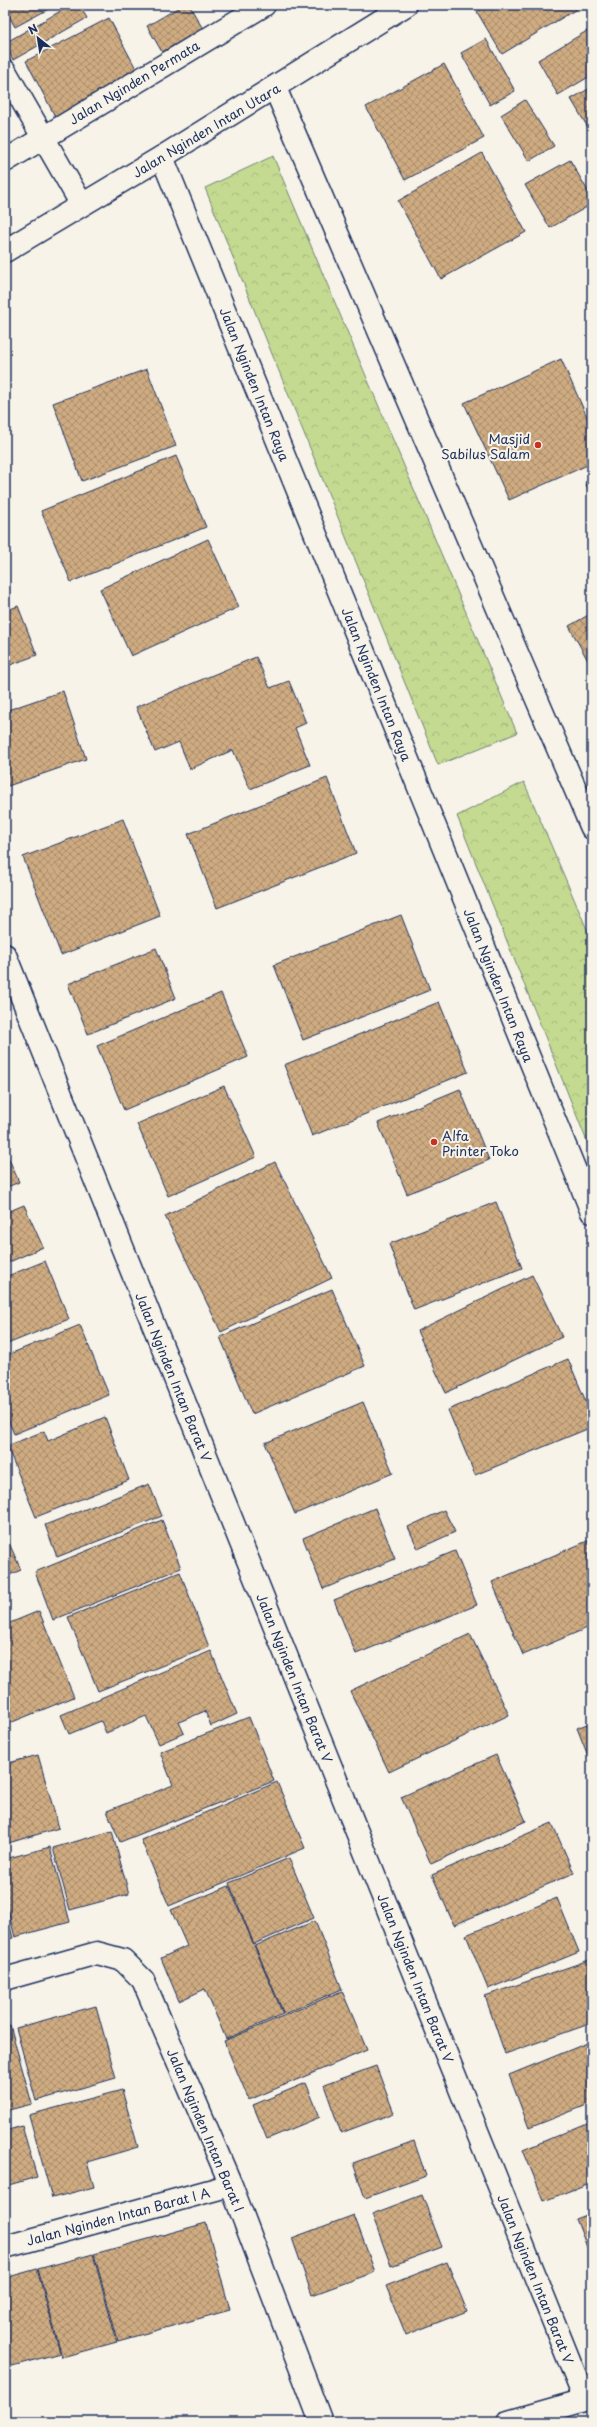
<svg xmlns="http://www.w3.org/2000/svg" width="597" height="2427" font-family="'Playpen Sans',sans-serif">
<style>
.park{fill:url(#park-crowns);stroke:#708477}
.building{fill:url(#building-cross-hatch);stroke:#1b2f5e}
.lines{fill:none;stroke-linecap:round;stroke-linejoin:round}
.street-casing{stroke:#1b2f5e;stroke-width:25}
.secondary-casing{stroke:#1b2f5e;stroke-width:25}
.street{stroke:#f7f3e8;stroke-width:22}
.secondary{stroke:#f7f3e8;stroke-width:22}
.poi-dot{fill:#c8321e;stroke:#f7f3e8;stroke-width:1.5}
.labels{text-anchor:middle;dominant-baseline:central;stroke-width:4;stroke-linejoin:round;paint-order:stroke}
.street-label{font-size:13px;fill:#1b2f5e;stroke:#f7f3e8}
.poi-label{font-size:13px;fill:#1b2f5e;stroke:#f7f3e8;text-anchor:end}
</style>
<defs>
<pattern id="park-crowns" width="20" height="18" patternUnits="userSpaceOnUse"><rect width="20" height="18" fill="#c4da90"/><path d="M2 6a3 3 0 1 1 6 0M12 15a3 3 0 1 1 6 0" fill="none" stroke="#a8bb7f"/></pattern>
<pattern id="building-cross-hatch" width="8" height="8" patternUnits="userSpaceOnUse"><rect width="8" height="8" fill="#cfab81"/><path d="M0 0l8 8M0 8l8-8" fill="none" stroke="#a78c6d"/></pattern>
</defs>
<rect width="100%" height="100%" fill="#f7f3e8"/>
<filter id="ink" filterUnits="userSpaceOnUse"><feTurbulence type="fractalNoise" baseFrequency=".025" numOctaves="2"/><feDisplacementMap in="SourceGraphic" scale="8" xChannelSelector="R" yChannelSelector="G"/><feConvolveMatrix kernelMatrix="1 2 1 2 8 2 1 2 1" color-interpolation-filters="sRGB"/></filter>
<g filter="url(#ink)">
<!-- park -->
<path class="park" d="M273,156l244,577 -79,32 -233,-577z
M524,782l68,159v213l-135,-338z"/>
<!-- building -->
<path class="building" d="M5,5h51l-41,22 -10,-18z
M71,5h8l8,13 -74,42 -8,-17z
M183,5h6l14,24 -41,23 -15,-26z
M488,5h91l1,2 -78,47 -25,-42z
M109,18l31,58 -83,44 -31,-59z
M592,28v47l-34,20 -20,-35z
M486,39l29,52 -25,14 -29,-52z
M444,64l40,74 -79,42 -39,-73z
M592,87v42l-2,2 -19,-32z
M525,100l29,46 -25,15 -28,-46z
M482,153l44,79 -85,47 -43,-78z
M570,160l22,38v6l-42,24 -25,-43z
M561,359l31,69v35l-83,37 -45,-97z
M147,369l29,77 -94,35 -29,-78z
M176,456l30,71 -135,55 -30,-71z
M592,479v19l-7,-16z
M208,539l31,68 -108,49 -31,-67z
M18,606l19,49 -32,12v-56z
M592,613v55l-23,-42z
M256,657l14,31 19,-7 17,42 -11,5 15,37 -60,24 -17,-39 -43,19 -11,-27 -24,10 -19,-45z
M63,691l23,68 -81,28v-76z
M327,778l29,75 -139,55 -29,-74z
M123,819l37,97 -99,39 -38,-98z
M401,915l29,75 -127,50 -29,-75z
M156,948l20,50 -88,36 -20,-50z
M221,993l27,64 -124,53 -27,-64z
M439,1002l29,70 -156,64 -28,-71z
M224,1086l32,71 -88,39 -31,-72z
M460,1089l29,71 -82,34 -29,-71z
M5,1150l14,32 -14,6z
M275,1162l57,116 -111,54 -56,-116z
M496,1202l26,66 -108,42 -25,-66z
M24,1205l19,42 -38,17v-51z
M45,1261l24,58 -64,26v-68z
M532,1275l30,62 -116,56 -29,-62z
M332,1289l33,77 -113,48 -32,-77z
M80,1325l29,70 -95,39 -9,-22v-56z
M568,1359l24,57v11l-117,48 -27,-65z
M363,1402l30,71 -98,41 -30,-71z
M105,1417l24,63 -93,37 -29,-71 37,-15 4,10z
M149,1484l13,32 -105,41 -12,-32z
M375,1508l20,51 -72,30 -20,-51z
M444,1510l11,22 -37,17 -10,-22z
M162,1520l19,48 -128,52 -18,-48z
M5,1534l16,36 -16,7z
M592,1539v87l-69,29 -31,-73z
M455,1551l22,54 -121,49 -22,-54z
M180,1572l29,75 -111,44 -30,-74z
M39,1611l35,86 -69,28v-100z
M470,1634l39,81 -120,57 -39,-81z
M211,1651l26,63 -26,12 -6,-15 -26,11 5,11 -25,11 -13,-28 -40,17 -5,-12 -32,13 -8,-19z
M249,1717l25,64 -154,61 -13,-31 66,-26 -13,-33z
M592,1722v44l-15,-38z
M38,1755l21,73 -54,16v-80z
M496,1755l30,66 -95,43 -30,-67z
M277,1782l28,66 -136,58 -28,-66z
M552,1823l22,50 -120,52 -22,-50z
M112,1831l17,63 -59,16 -17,-62z
M50,1847l20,75 -55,15 -10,-38v-40z
M289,1858l25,60 -60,26 -25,-61z
M229,1886l54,128 -57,25 -21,-50 -26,12 -18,-43 26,-12 -16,-36z
M557,1898l22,54 -91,37 -22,-54z
M5,1908l8,30 -8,2z
M315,1921l27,68 -58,25 -29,-68z
M592,1959v64l-87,31 -20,-58z
M342,1991l25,59 -118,50 -25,-59z
M96,2006l20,72 -80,23 -20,-73z
M10,2025l22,79 -27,7v-84z
M592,2041v62l-63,25 -20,-53z
M376,2066l18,47 -53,20 -17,-48z
M306,2083l14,34 -53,22 -14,-34z
M122,2090l16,57 -51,15 7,25 -42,11 -23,-83z
M592,2121v61l-48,19 -21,-51z
M22,2126l15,51 -32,9v-55z
M414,2141l12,35 -61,22 -12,-35z
M422,2195l20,52 -51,19 -19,-52z
M592,2213v47l-16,-41z
M354,2215l21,57 -63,23 -20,-57z
M206,2223l24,87 -112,31 -24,-87z
M93,2254l24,88 -55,15 -24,-88z
M447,2262l20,49 -61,24 -20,-49z
M37,2269l23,84 -55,15v-90z"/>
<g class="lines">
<defs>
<path id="street" d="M5,71l77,134
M5,161l259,-156
M5,251l157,-94
M5,955l580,1445
M5,1979l92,-26 26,7 20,20 88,205 90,237
M5,2247l226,-62
M508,2422l84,-24"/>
<path id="secondary" d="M406,5l-244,152 430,1055
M275,88l317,740"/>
</defs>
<!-- street casing -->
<use href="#street" class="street-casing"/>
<!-- secondary casing -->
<use href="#secondary" class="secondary-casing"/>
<!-- street -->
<use href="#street" class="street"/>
<!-- secondary -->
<use href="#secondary" class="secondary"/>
</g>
</g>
<!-- markers -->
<g class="poi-dot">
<circle cx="538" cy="445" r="4"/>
<circle cx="434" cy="1142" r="4"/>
</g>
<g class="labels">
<!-- street labels -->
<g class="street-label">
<text transform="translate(134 82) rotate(-31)">Jalan Nginden Permata</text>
<text transform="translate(206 130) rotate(-31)">Jalan Nginden Intan Utara</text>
<text transform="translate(255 384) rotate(68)">Jalan Nginden Intan Raya</text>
<text transform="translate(377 684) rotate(68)">Jalan Nginden Intan Raya</text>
<text transform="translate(499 985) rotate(68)">Jalan Nginden Intan Raya</text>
<text transform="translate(174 1377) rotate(68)">Jalan Nginden Intan Barat V</text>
<text transform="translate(295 1678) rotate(68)">Jalan Nginden Intan Barat V</text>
<text transform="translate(416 1978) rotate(68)">Jalan Nginden Intan Barat V</text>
<text transform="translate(206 2130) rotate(67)">Jalan Nginden Intan Barat I</text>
<text transform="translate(118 2216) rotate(-15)">Jalan Nginden Intan Barat I A</text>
<text transform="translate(536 2279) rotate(68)">Jalan Nginden Intan Barat V</text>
</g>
<!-- poi labels -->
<g class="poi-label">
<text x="530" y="438">Masjid<tspan x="530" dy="15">Sabilus Salam</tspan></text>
<text x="442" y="1135" text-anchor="start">Alfa<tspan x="442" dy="15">Printer Toko</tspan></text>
</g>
</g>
<!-- margin -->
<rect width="597" height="2427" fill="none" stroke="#f7f3e8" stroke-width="20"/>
<rect x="10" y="10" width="577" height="2407" fill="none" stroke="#1b2f5e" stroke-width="1.5" filter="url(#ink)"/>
<!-- north arrow -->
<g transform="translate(38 38) rotate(330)" stroke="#f7f3e8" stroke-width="3" paint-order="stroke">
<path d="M0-3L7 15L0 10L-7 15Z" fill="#1b2f5e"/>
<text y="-6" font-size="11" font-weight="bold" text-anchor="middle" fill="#1b2f5e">N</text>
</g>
</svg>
